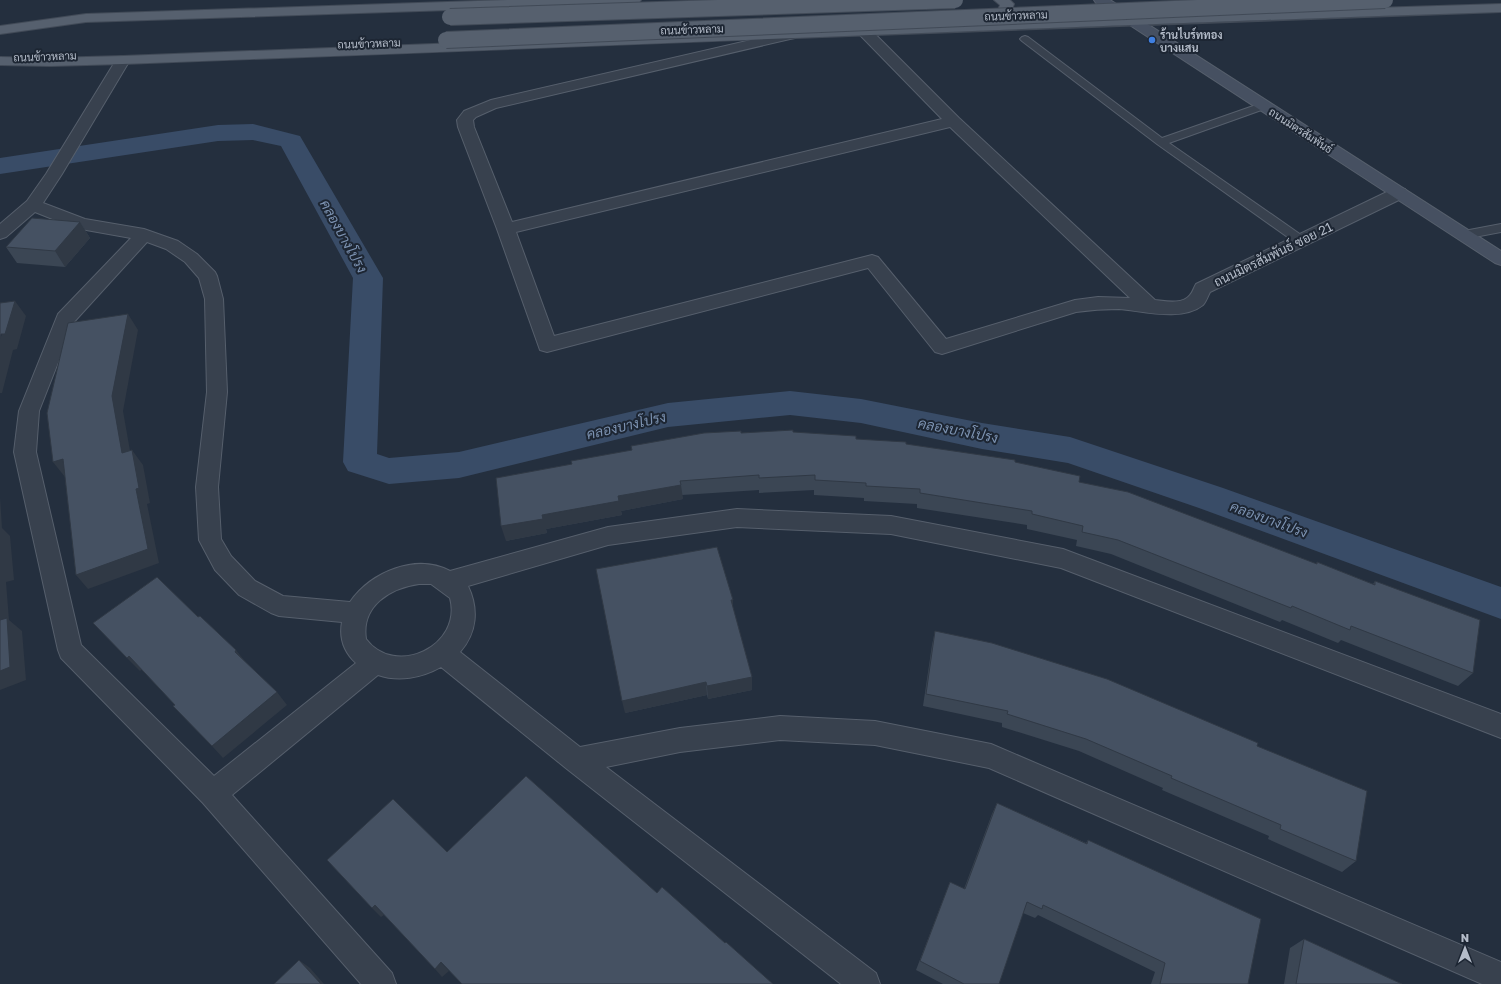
<svg xmlns="http://www.w3.org/2000/svg" width="1501" height="984" font-family="'Golos Text',Sarabun,sans-serif">
<style>
.lines{fill:none;stroke-linecap:round;stroke-linejoin:round}
.canal{fill:#394c67;fill-rule:evenodd}
.lane-casing{stroke:#565f6c;stroke-width:2}
.street-casing{stroke:#565f6c;stroke-width:2}
.secondary-casing{stroke:#565f6c;stroke-width:2}
.primary-casing{stroke:#414a57;stroke-width:2}
.lane{fill:#38414e;fill-rule:evenodd}
.street{fill:#38414e;fill-rule:evenodd}
.secondary{fill:#465061;fill-rule:evenodd}
.primary{fill:#56606e;fill-rule:evenodd}
.primary-bridge-casing{stroke:#414a57;stroke-width:18;stroke-linecap:butt}
.primary-bridge{stroke:#56606e;stroke-width:16}
.wall{fill:#3b4654}
.shaded-wall{fill:#303945}
.building{fill:#455162;stroke:#303945}
.shop-dot{fill:#3f7fe0;stroke:#1d2633;stroke-width:1.5}
.labels{text-anchor:middle;dominant-baseline:central;stroke-width:4;stroke-linejoin:round;paint-order:stroke}
.far-street-label{font-size:11px;fill:#b4bcc9;stroke:#1d2633}
.far-poi-label{font-size:11px;font-weight:bold;fill:#b4bcc9;stroke:#1d2633;text-anchor:start}
.street-label{font-size:13px;fill:#b4bcc9;stroke:#1d2633}
.water-label{font-size:14px;font-style:italic;fill:#7c92b1;stroke:#1d2633}
</style>
<rect width="100%" height="100%" fill="#242f3e"/>
<g class="lines">
<!-- canal -->
<path class="canal" d="M253,124l47,12 83,142 -6,176 12,4 70,-6 209,-49 122,-12 71,8 121,24 88,14 153,51 278,99v32l-302,-111 -131,-45 -86,-14 -121,-26 -71,-8 -122,12 -209,51 -70,6 -41,-13 -5,-9 10,-184 -72,-132 -28,-6 -35,1 -218,33v-16l218,-33z"/>
<defs>
<path id="lane" d="M1025,36l3,1 134,101 97,-34h8l1,2 -1,2 -98,35 135,94 2,3 -2,3h-8l-139,-99 -135,-103 -2,-2 2,-2z
M1501,224v8l-37,7 -4,-1 -2,-3 2,-3 4,-1z"/>
<path id="street" d="M865,28l5,1 89,89 196,182c10,1 27,5 35,-5 3,-3 4,-8 6,-11l197,-95 6,-1 6,1 3,4 -3,4 -195,95c-2,4 -4,10 -7,13 -21,17 -60,6 -84,4 -15,0 -29,1 -43,3l-134,42 -7,-2 -67,-84 -321,84 -7,-2 -43,-121 -39,-102 -1,-7 7,-9 27,-11 299,-69 5,1 2,3 -2,3 -5,1 -294,69 -20,9 -3,3 1,7 38,95 430,-103 -82,-84 -2,-3 2,-3zM950,127l180,171 -32,-1 -23,3 -129,39 -68,-82 -6,-2 -318,81 -38,-104z
M123,56l5,1 2,3 -68,114 -19,29 42,16 59,10 34,12 19,13 18,18 2,4 6,23 4,93 -9,95 3,52 10,17 24,25 28,15 67,6c21,-30 66,-49 100,-31l158,-44 129,-18 154,7 172,33 438,165v24l-440,-170 -170,-34 -154,-7 -129,18 -140,41c11,23 9,47 -8,66l120,95 100,-19 100,-12 95,5 116,23 510,218v22h-19l-493,-216 -114,-23 -95,-5 -100,12 -74,15 270,206 4,11h-39l-274,-215 -126,-102c-19,11 -43,15 -63,8l-146,120 160,178 4,11h-35l-158,-181 -142,-145 -3,-8 -44,-198 5,-41 39,-97 73,-76 -56,-10 -40,-16 -29,25 -6,2v-15l27,-23 19,-27 70,-114 2,-3zM147,242l19,7 19,13 14,16 6,21 2,93 -11,95 3,53 16,30 24,25 32,18 8,3 63,6c-3,16 2,30 14,41l-142,113 -133,-131 -45,-193 3,-41 35,-89zM419,584h12l19,14c13,48 -55,80 -84,41 -5,-33 24,-51 53,-55z"/>
<path id="secondary" d="M1094,0h16l391,251v14l-6,-2 -399,-260z"/>
<path id="primary" d="M507,0h134l-2,3 -5,1 -548,18 -86,12v-8l86,-12z
M994,0h16l4,4 -4,11 -13,7 155,-7 349,-11v8c-459,15 -919,35 -1378,52l-73,2 -50,-1v-8l50,1 73,-2 852,-33 2,-4 15,-5 6,-4 2,-5z"/>
</defs>
<!-- lane casing -->
<use href="#lane" class="lane-casing"/>
<!-- street casing -->
<use href="#street" class="street-casing"/>
<!-- secondary casing -->
<use href="#secondary" class="secondary-casing"/>
<!-- primary casing -->
<use href="#primary" class="primary-casing"/>
<!-- lane -->
<use href="#lane" class="lane"/>
<!-- street -->
<use href="#street" class="street"/>
<!-- secondary -->
<use href="#secondary" class="secondary"/>
<!-- primary -->
<use href="#primary" class="primary"/>
<defs>
<path id="primary-bridge" d="M450,17l505,-17
M446,40l939,-40"/>
</defs>
<!-- primary-bridge casing -->
<use href="#primary-bridge" class="primary-bridge-casing"/>
<!-- primary-bridge -->
<use href="#primary-bridge" class="primary-bridge"/>
</g>
<!-- wall -->
<path class="wall" d="M80,222l10,16 -25,29 -48,-4 -11,-16z
M793,432l113,12 109,18 64,20 237,82 1,-2 56,22 2,-3 98,92 -15,13 -117,-46 -3,3 -56,-23 -2,2 -169,-68 -35,-8 1,-6 -50,-11v-4l-110,-17v-4l-53,-3v-3l-50,-3v-5l-55,3v-3l-77,5 1,4 -62,12 1,4 -76,14 1,4 -41,8 66,-77 169,-31z
M733,600v9l19,68v13l-44,9 -1,-4 -82,18z
M935,631l322,115 99,115 -14,11 -74,-33 1,-3 -107,-46 1,-2 -84,-37 -77,-24v-4l-79,-17 9,-61z
M997,803l89,40 2,-3 160,144h-97l4,-12 -117,-57 -3,3 -12,-5 -24,71h-56l-27,-14 30,-78 4,-10 14,7 28,-75z
M1304,939l98,45h-118l6,-36z"/>
<!-- shaded-wall -->
<path class="shaded-wall" d="M80,222l10,16 -25,29 -10,-16z
M15,301l11,15 -9,33 -4,1 -11,43h-2v-54z
M128,314l10,16 -15,81 10,57 -11,-15 -10,-57z
M132,450l11,15 7,38 -3,1 12,59 -71,26 -12,-14 60,-86z
M63,459l2,18 -12,-15z
M681,485l2,14 -62,12 1,4 -76,14 1,4 -41,8 -5,-15 41,-11 76,-19z
M0,497l2,31 8,8 4,44 -8,2 3,38 13,11 4,49 -26,10z
M731,600h2v14z
M236,650l11,14 -12,-12z
M129,656l13,13 -2,2 -13,-13z
M752,677v13l-44,9 -1,-13z
M706,682l1,13 -82,18 -3,-12z
M277,692l10,13 -64,53 -11,-12z
M375,905l9,10 -3,2 -9,-9z
M299,960l11,8 14,16h-3z
M441,962l8,9 -7,6 -7,-8z"/>
<!-- building -->
<path class="building" d="M32,218l48,4 -25,29 -49,-4z
M15,301l-10,33h-4l-1,5v-36z
M128,314l-16,82 10,57 10,-3 7,38 -3,1 12,60 -72,26 -13,-116 -10,3 -6,-49 21,-90z
M793,430v2l63,4v3l50,3v2l109,16v2l65,14 -1,6 49,10 189,72v-2l58,23v-4l105,39 -7,53 -122,-47 -1,4 -58,-24 -1,2 -173,-68 -36,-8 1,-6 -51,-12v-3l-112,-18v-4l-54,-3v-3l-51,-3v-5l-56,3v-3l-79,6 1,4 -63,11 1,5 -77,14 1,4 -42,7 -5,-48 76,-14 -1,-3 61,-11 -1,-4 73,-13 37,-2v2z
M717,547l16,53h-2l21,77 -45,9 -1,-4 -84,19 -26,-132z
M157,577l41,40 2,-1 36,34 -1,2 42,40 -65,54 -39,-40 2,-1 -46,-49 -2,2 -34,-35z
M7,618l3,49 -10,4v-51z
M935,631l57,12 115,36 151,64 -1,3 110,45 -11,70 -76,-32 1,-4 -110,-47 1,-2 -86,-37 -79,-25 1,-3 -82,-17z
M526,776l131,117 5,-6 63,56 1,-1 47,42h-311l-21,-22 -6,7 -60,-64 -3,3 -45,-48 66,-61 54,53z
M997,803l90,41 1,-4 173,79 -13,65h-88l5,-21 -122,-58 -1,4 -15,-7 -28,82h-35l-44,-23 30,-79 15,7z
M1304,939l98,45h-106z
M299,960l22,24h-47z"/>
<!-- markers -->
<circle class="shop-dot" cx="1152" cy="40" r="4"/>
<g class="labels">
<!-- far-street labels -->
<g class="far-street-label">
<text transform="translate(1016 15) rotate(-2)">ถนนข้าวหลาม</text>
<text transform="translate(692 29) rotate(-2)">ถนนข้าวหลาม</text>
<text transform="translate(369 43) rotate(-2)">ถนนข้าวหลาม</text>
<text transform="translate(45 56) rotate(-2)">ถนนข้าวหลาม</text>
<text transform="translate(1301 130) rotate(33)">ถนนมิตรสัมพันธ์</text>
</g>
<!-- far-poi labels -->
<g class="far-poi-label">
<text x="1160" y="34">ร้านไบร์ททอง<tspan x="1160" dy="13">บางแสน</tspan></text>
</g>
<!-- street labels -->
<g class="street-label">
<text transform="translate(1273 254) rotate(-26)">ถนนมิตรสัมพันธ์ ซอย 21</text>
</g>
<!-- water labels -->
<g class="water-label">
<text transform="translate(344 236) rotate(61)">คลองบางโปรง</text>
<text transform="translate(626 425) rotate(-13)">คลองบางโปรง</text>
<text transform="translate(958 430) rotate(11)">คลองบางโปรง</text>
<text transform="translate(1269 519) rotate(20)">คลองบางโปรง</text>
</g>
</g>
<!-- north arrow -->
<g transform="translate(1465 948)" stroke="#1d2633" stroke-width="3" paint-order="stroke">
<path d="M0-3L7 15L0 10L-7 15Z" fill="#b4bcc9"/>
<text y="-6" font-size="11" font-weight="bold" text-anchor="middle" fill="#b4bcc9">N</text>
</g>
</svg>
